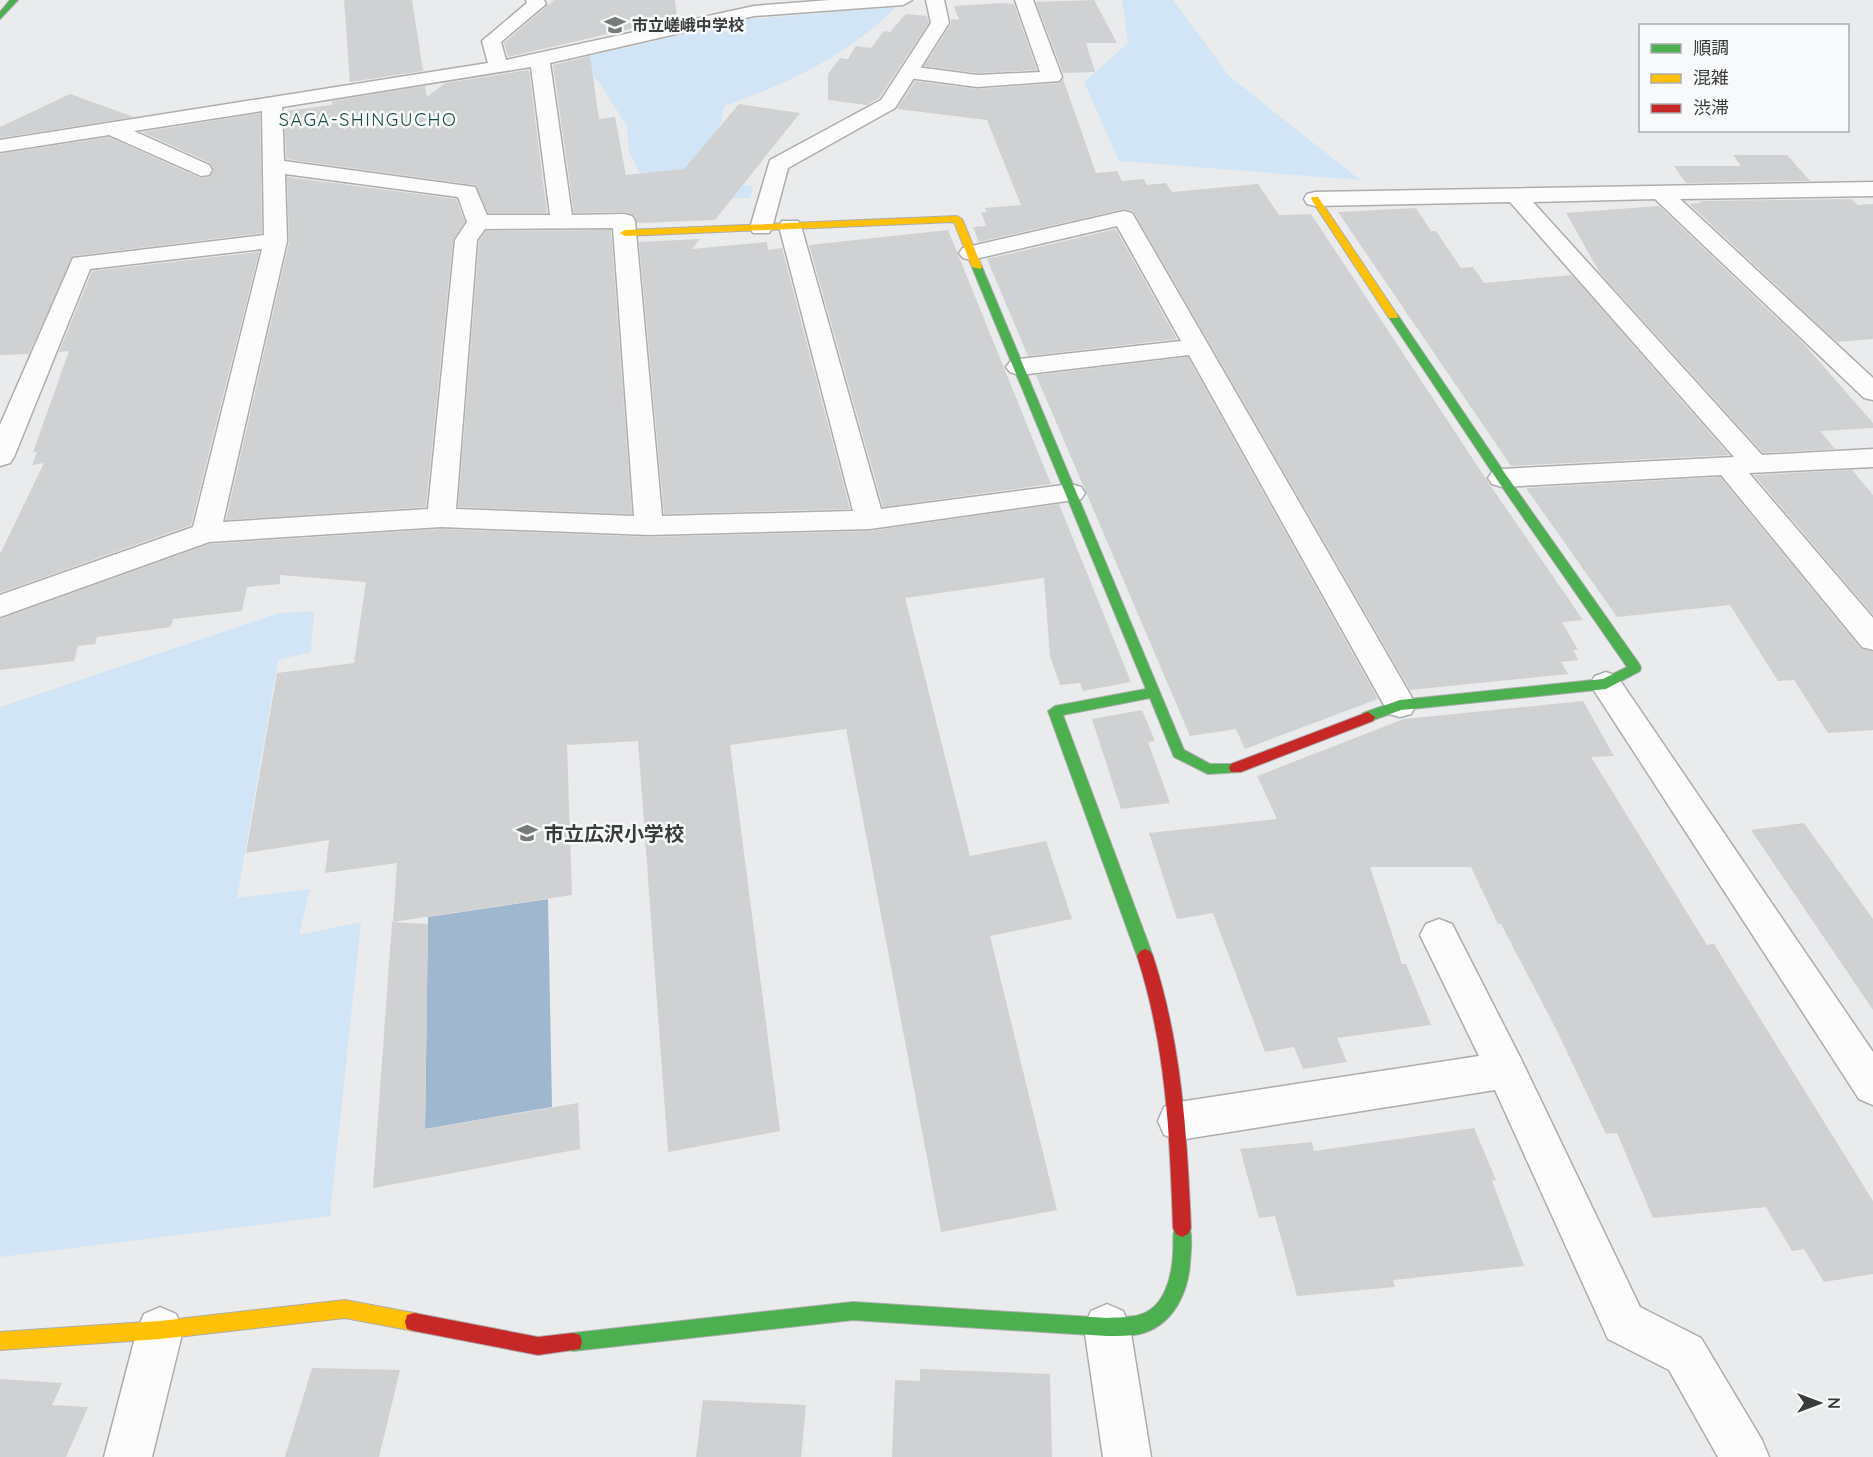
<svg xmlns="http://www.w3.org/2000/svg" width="1873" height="1457" font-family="Quicksand,'Noto Sans JP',sans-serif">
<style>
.green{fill:#d1e5f6}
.water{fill:#a0b8cf}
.building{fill:#d0d1d2}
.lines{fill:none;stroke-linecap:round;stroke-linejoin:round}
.lane-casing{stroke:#acadad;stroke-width:3}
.street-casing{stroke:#acadad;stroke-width:3}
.fast-casing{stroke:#acadad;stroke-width:2}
.slow-casing{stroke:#acadad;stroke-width:2}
.jam-casing{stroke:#acadad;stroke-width:2}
.lane{fill:#fcfcfc;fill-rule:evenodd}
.street{fill:#fcfcfc;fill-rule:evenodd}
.fast{fill:#4caf50;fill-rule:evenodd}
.slow{fill:#ffc107;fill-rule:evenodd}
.jam{fill:#c62828;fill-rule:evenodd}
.labels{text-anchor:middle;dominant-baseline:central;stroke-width:5;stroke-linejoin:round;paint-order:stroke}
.far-poi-label{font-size:16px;font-weight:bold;fill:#3a3b3b;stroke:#f7f9fa;text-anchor:start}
.far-neighbourhood-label{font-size:18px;letter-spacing:1.5px;fill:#184b3c;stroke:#f7f9fa}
.poi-label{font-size:20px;font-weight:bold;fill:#3a3b3b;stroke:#f7f9fa;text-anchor:start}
</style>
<rect width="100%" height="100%" fill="#eaebec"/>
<!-- green -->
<path class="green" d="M1122,0h51l56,76 131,104 -241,-19 -35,-79 44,-39z
M896,7c-46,47 -110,78 -172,99l-12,58 8,19 33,3 -3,12 -87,1 -21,-21 -13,-26 -2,-26 -28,-44 -26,-22 176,-41z
M314,611l-3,41 -33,8 -41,238 73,-9 -11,46 62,-13 -31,294 -330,41v-550l279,-94z"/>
<!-- water -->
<path class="water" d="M548,899l4,208 -127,22 3,-212z"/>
<!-- building -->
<path class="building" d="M344,0h68l11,71 -73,11z
M554,0h121l2,18 -169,39 -4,-14z
M1094,0l23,43h-31l9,29 -32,1 -27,-71z
M1003,3l11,1 23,66 -60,3 -53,-7 27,-42v-5l8,1 -5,-14z
M906,14l21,2 2,7 -50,75 -12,7 -39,-5v-26l12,-16 8,1 8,-13 15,2 13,-17 6,1z
M590,56l9,63 16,-2 11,58 58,-6 55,-65 61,9 -85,107 -78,3 -3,-8 -9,-3 -51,1 -21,-148z
M529,70l18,143h-59l-13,-28 -189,-26 -2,-48 48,-6v-4l93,-15 2,11 18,-14z
M1063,79l33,94 21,-2 5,10 22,-2 3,6 19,-2 6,9 86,-8 21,31 32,-1 179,271 93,135 -21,2 16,28h-5l5,10 -17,2 7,12 -158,16 -277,-479 -9,-2 -145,33 -6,-15 13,-1 -5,-14h6l-2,-4 36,-3 -34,-85 -90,-11 18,-28 62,8 82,-6z
M70,94l64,23 -134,21v-11z
M255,114h5l2,119 -189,23 -44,98 -29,1v-201l109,-17 91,41 9,-1 5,-6 -4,-8 -68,-31z
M1733,155h54l23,26 -124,2 -12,-17h67z
M287,177l169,22 9,23 -12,18 -27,267 -200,13 63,-278z
M1851,199l7,6 15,-1v135l-36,3 -148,-138 12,-1 -2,-2z
M1659,206l145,138 69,79v5l-53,3 15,18 -72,4 -163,-180 -34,-60z
M1416,208l15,23h5l25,37 12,-1 11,16 88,-8 157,180 -218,11 -173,-254z
M1116,229l61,110 -149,17 -41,-97z
M611,230l21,284 -174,-7 21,-266 7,-10z
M948,230l103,254 -168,23 -74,-262z
M700,239l-8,10 75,-7 1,8 14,-2 68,261 -186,5 -25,-272z
M259,252l-68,273 -191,68v-39l44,-91 -12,2 5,-13h-4l36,-101 -10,1 33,-81z
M1188,357l190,342 -133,50 -9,-20 -46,7 -154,-361z
M1852,470l21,25v120l-119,-140z
M1720,477l140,171 13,4v78l-45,3 -34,-53 -16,1 -48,-76 -113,12 -91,-129z
M1059,504l72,178 -48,9 -3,-8 -20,2 -10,-29 -6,-78 -139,20 65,258 76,-15 26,78 -82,17 67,274 -116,22 -95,-503 -116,16 50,386 -112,21 -30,-411 -71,4 5,150 -179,27 4,-59 -72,10 4,-33 -83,13 31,-180 77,-10 12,-81 -86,-7v9l-33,3 -5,24 -69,8 -2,8 -74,10 -2,7 -17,2 -4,15 -74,9v-51l209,-75 232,-15 208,8 221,-6z
M1583,701l31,55 -23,1 116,188 7,-1 159,257v73l-49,8 -20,-33 -12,2 -26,-44 -113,11 -36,-85 -11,1 -50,-105 -55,-105h-3l-27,-57h-101l32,97h4l25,61 -94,13 10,24 -44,7 -9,-22 -29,5 -52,-139 -36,6 -28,-86 128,-14 -20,-43 147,-57z
M1142,710l13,31 -7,1 22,61 -49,6 -29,-90z
M1804,823l69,96v91l-122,-180z
M392,922l36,2 -3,205 153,-26 2,46 -207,39z
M1474,1128l22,52 -4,1 32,85 -131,14 2,7 -98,9 -22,-80 -16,2 -19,-69 72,-7 2,9z
M312,1368l88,2 -21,87h-94z
M920,1369l130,5 2,83h-160l3,-77 25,1z
M0,1379l62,4 -10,22 36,2 -22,50h-66z
M703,1400l103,5 -5,52h-105z"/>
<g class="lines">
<defs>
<path id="lane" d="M1015,0h18l29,77 -3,4 -82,6 -68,-9 -10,-6 10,-6 68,9 63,-3z"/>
<path id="street" d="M526,0h18l2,4 -45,38 5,18 248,-54 76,-6h82l-9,5 -149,11 -204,47 22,152 52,-1 8,2 3,5 27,295 191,-5 -74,-285 3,-5h16l3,5 80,283 190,-25 10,3 4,6 -4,6 -211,30 -221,6 -208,-8 -232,15 -209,75v-22l193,-68 69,-278 -172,20 -76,188 -4,6 -10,3v-41l73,-167 191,-23 -2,-124 -128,20 75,34 3,5 -3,5 -8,1 -92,-41 -109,17v-12l488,-77 -6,-22 45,-38zM531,67l19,148h-63l-12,-28 -191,-26 -2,-54zM285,174l173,23 9,25 -12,18 -27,269 -205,13 64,-281zM613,228l21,288 -178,-7 21,-269 8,-11z
M926,0h18l5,23 -54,85 -107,60 -16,60 -3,5h-16l-3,-5 20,-68 111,-60 50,-77z
M1873,182v14l-193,3 193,179v22l-9,-2 -209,-199 -122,3 229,253 111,-6v18l-124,6 124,145v32l-11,-3 -141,-172 -219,12 -10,-3 -4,-6 4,-6 10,-3 232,-12 -224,-255 -195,4 -8,-2 -3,-5 3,-5 8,-2z
M1124,211l8,2 3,5 276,478 5,9 -5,9 -11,3 -11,-3 -200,-359 -170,20 -9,-3 -4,-5 4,-5 9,-3 162,-18 -64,-115 -146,34 -8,-2 -4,-5 4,-5z
M1606,672l11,4 256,376v53l-14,-6 -264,-407 -5,-8 5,-8z
M1439,919l13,5 68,133 120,250 61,31 61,102 7,17h-51l-49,-87 -61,-31 -113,-249 -316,50 -15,-5 -6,-14 6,-14 15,-5 300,-46 -59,-121 6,-11z
M1107,1304l16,7 7,16 21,130h-48l-19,-130 7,-16z
M160,1307l16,7 7,16 -31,127h-48l33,-127 7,-16z"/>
<path id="fast" d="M10,0h8l-18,19v-7z
M977,264l5,3 202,483 26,14h31l2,4 -2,4 -33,2 -34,-17 -24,-59 -87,17 90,241 -3,5 -5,2 -5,-2 -3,-5 -89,-245 7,-5 91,-17 -174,-422z
M1393,313l4,1 109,161 134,190 1,3 -1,3 -34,18 -205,21 -33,12 -5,-1 -2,-4 2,-4 37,-13 203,-21 24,-12 -129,-186 -110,-165z
M1182,1219l6,3c5,12 3,28 2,41 -2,31 -18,63 -50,71 -11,2 -22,2 -33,2l-254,-16 -280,31 -7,-2 -2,-7 2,-7 7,-2 280,-31 254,16c11,-1 22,0 32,-3 26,-7 33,-39 34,-61 1,-11 -1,-22 3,-32z"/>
<path id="slow" d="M1312,197h6l80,119 -1,2h-8l-78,-119z
M957,216l5,3 20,48 -2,2 -8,-2 -18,-45 -329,14 -5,-3 5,-3z
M345,1300l69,13 7,2 2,7 -2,7 -7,2 -69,-13 -185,21 -160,11v-18l160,-11z"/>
<path id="jam" d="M1368,712l7,5 -2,4 -132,51h-10l-2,-4 2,-4z
M1145,949l5,2 3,5c29,89 34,179 38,272l-3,6 -6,3 -6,-3 -3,-6c-3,-93 -7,-183 -36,-272l3,-5z
M414,1313l124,24 35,-4 7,2 2,7 -2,7 -42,6 -124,-24 -7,-2 -2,-7 2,-7z"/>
</defs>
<!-- lane casing -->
<use href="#lane" class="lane-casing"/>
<!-- street casing -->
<use href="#street" class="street-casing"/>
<!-- fast casing -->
<use href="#fast" class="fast-casing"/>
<!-- slow casing -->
<use href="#slow" class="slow-casing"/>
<!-- jam casing -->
<use href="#jam" class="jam-casing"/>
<!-- lane -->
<use href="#lane" class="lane"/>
<!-- street -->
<use href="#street" class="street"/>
<!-- fast -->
<use href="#fast" class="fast"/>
<!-- slow -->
<use href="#slow" class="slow"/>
<!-- jam -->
<use href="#jam" class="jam"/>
</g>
<!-- icons -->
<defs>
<symbol id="school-bare" viewBox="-9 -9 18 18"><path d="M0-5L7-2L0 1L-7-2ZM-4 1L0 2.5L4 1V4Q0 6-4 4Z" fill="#787979" stroke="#f7f9fa" stroke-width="2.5" paint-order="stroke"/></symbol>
</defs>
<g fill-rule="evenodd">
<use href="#school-bare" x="600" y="10" width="30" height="30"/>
<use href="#school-bare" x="512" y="818" width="30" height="30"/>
</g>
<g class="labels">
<!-- far-poi labels -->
<g class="far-poi-label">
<text x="632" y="25">市立嵯峨中学校</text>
</g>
<!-- far-neighbourhood labels -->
<g class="far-neighbourhood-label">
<text x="368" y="119">SAGA-SHINGUCHO</text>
</g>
<!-- poi labels -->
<g class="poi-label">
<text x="544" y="833">市立広沢小学校</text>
</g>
</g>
<!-- legend -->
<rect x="1639" y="24" width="210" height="108" fill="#f7f9fa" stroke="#abadae" stroke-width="1.5"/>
<rect x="1651" y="44" width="30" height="9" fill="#4caf50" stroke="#abadae" stroke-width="1.5"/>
<text x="1693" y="54" font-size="18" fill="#3a3b3b">順調</text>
<rect x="1651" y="74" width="30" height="9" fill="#ffc107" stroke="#abadae" stroke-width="1.5"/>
<text x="1693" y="84" font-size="18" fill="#3a3b3b">混雑</text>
<rect x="1651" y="104" width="30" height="9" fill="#c62828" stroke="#abadae" stroke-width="1.5"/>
<text x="1693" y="114" font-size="18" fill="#3a3b3b">渋滞</text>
<!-- north arrow -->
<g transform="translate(1819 1403) rotate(90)" stroke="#f7f9fa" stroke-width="4.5" paint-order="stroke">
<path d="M0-4.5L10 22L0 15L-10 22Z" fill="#3a3b3b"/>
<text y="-9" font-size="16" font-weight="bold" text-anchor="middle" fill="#3a3b3b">N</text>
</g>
</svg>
